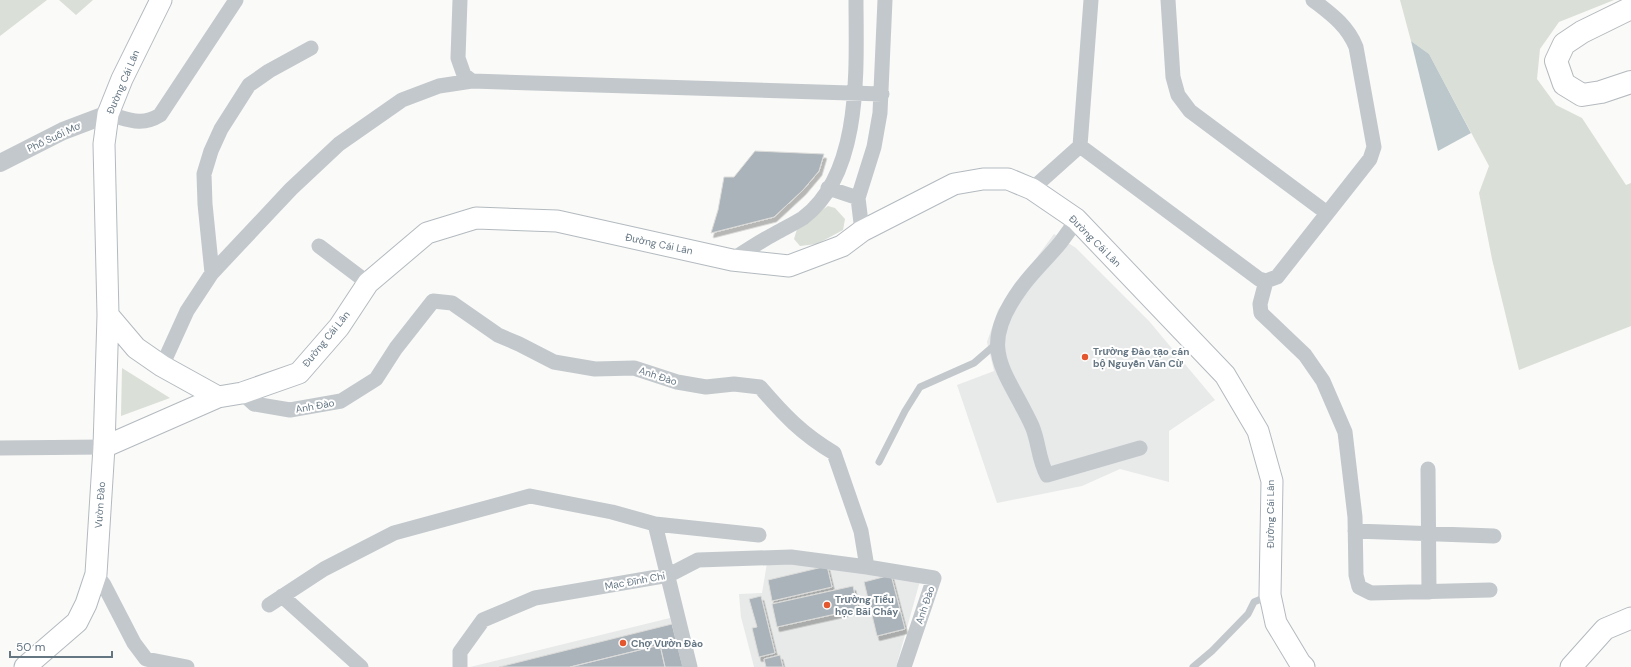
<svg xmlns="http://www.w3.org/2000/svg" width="1631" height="667" font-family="'DM Sans',sans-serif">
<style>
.built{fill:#e8e9e9}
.green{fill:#dadfd7}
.water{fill:#bbc7cb}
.building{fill:#aab3b9;stroke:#dcdcda;filter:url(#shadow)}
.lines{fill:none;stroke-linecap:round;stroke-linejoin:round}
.secondary-casing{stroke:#b3babf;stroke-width:23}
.primary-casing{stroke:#b5babe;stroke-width:24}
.service{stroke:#c3c8cc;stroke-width:7}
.minor{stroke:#c3c8cc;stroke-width:15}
.tertiary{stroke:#c3c8cc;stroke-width:18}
.secondary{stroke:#fff;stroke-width:21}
.primary{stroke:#fff;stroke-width:22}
.poi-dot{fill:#e4572e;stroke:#fff;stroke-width:1.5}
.labels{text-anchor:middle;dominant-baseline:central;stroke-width:4;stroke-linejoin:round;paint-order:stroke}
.street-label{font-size:10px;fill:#657683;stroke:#fff}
.poi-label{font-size:10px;font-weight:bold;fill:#657683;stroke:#fff;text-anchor:start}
</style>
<defs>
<filter id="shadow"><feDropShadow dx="2.5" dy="4.5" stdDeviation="0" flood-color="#0004"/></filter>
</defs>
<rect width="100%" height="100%" fill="#fafaf8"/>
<!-- built -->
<path class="built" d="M1054,234l22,14 73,73 66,79 -46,31v51l-49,-13 -38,17 -85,17 -40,-118 37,-14 -7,-29 11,-32z
M767,563h23l130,18 -24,86h-142l-13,-50 -2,-23 23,-1z
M670,618l12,49h-212z"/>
<!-- green -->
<path class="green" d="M0,0h47l-47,36z
M59,0h34l-17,15z
M1400,0h214l-55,22 -19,27 -3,30 19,26 26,13 44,67 5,-2v143l-112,44 -27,-111 -13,-66 10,-27 -60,-112 -18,-13z
M828,206l7,2 10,11 -2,11 -26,14 -17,2 -6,-7 4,-13z
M122,368l48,30 -49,18z"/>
<!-- water -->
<path class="water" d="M1411,41l18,13 42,79 -33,18z"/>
<!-- building -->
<path class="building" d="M755,151l69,3 -5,17 -16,19 -29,27 -63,16 7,-23 6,-33h10z
M827,566l5,21 -60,14 -4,-21z
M891,575l14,54 -28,7 -13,-54z
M853,586l5,23 -81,18 -5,-23z
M761,596l14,57 -16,4 -7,-29 5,-1 -8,-28z
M672,624l11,43h-18l-5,-22 -90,22h-71z
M660,645l5,22h-95z
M780,655l3,12h-17l-2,-8z"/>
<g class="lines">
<defs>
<path id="secondary" d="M108,315l28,33 26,18 56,31
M104,447l114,-50 24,-4 57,-20 40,-46 29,-44 59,-50 49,-15 81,3 175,39 57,6 53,-20 20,-15 92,-47 29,-5h25l24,10 44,30 149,156 33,56 14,50 -2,114 6,28 24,40 4,4
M25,667l52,-45 9,-18 10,-30 8,-127 4,-132 -4,-171 4,-30 14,-35 39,-79
M1571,667l34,-38 26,-11"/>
<path id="primary" d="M1631,8l-49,24 -18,12 -8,17 8,23 18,11 19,-3 30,-10"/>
</defs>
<!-- secondary casing -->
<use href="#secondary" class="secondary-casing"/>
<!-- primary casing -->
<use href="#primary" class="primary-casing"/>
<!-- service -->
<path class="service" d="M879,462l26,-51 15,-24 54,-24 22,-19
M1193,667l19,-16 36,-37 6,-12 14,-6"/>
<!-- minor -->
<path class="minor" d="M460,0l-2,58 6,17 8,6 410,13
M1168,0l5,77 5,18 12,16 137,102
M108,114c20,5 33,13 52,1l76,-115
M1080,146l179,133 7,2 11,-4 93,-118 4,-12 -18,-100c-9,-22 -25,-33 -43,-47
M828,188l30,10
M1032,189l48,-43 11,-146
M1076,219c-15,29 -37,44 -55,69 -45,62 -16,80 11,138 7,16 6,33 15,49l93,-27
M862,231l-4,-33 16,-51 6,-34 5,-113
M319,246l49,37
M732,260c15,-10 29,-19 44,-27 9,-5 19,-10 27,-15 60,-45 53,-151 53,-218
M212,273l-7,-69 -1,-30 7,-23 10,-22 28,-44 20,-14 42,-23
M1266,281l-6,23 1,9 44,42 18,26 22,51 10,85 1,58 3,12 12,6 119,-3
M162,366l25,-55 25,-38 79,-84 48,-45 63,-44 37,-14 33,-5
M242,393l12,11 36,6 51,-9 35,-22 20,-31 37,-47 19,2 46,32 21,9 35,18 41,7 39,-1 43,14 29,5 28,-3 26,3c24,28 42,47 74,66l27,78 6,36 67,11 -30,89
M0,448l104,-1
M1428,469l1,123
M655,524l35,143
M1355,531l139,5
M96,574l8,11 30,58 12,16 41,8
M282,596l79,71
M269,605l55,-36 70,-36 136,-37 82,16 43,12 104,11
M460,667v-15l23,-32 52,-22 134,-23 29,-15 93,-3 76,10"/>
<!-- tertiary -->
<path class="tertiary" d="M0,163l63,-32 45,-17"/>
<!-- secondary -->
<use href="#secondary" class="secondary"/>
<!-- primary -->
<use href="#primary" class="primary"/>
</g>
<!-- markers -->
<g class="poi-dot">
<circle cx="1085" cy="357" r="4"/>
<circle cx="827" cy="605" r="4"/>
<circle cx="623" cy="643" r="4"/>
</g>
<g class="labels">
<!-- street labels -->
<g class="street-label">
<text transform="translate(123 82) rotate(-67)">Đường Cái Lân</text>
<text transform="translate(54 137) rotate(-25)">Phố Suối Mơ</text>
<text transform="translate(1095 241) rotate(45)">Đường Cái Lân</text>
<text transform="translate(659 244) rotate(12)">Đường Cái Lân</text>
<text transform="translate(326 339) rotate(-51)">Đường Cái Lân</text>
<text transform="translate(658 376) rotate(18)">Anh Đào</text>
<text transform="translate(315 406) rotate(-10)">Anh Đào</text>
<text transform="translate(100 505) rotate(-86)">Vườn Đào</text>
<text transform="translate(1270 514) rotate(-90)">Đường Cái Lân</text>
<text transform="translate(635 581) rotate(-10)">Mạc Đĩnh Chi</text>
<text transform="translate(925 605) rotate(-71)">Anh Đào</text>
</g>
<!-- poi labels -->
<g class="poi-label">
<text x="1093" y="351">Trường Đào tạo cán<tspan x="1093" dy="12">bộ Nguyễn Văn Cừ</tspan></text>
<text x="835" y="599">Trường Tiểu<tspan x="835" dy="12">học Bãi Cháy</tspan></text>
<text x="631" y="643">Chợ Vườn Đào</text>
</g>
</g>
<!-- scale -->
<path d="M10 651v6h102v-6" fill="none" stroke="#657683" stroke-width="2"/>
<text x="16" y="651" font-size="12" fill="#657683" stroke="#ffffff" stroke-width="3" paint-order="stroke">50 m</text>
</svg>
